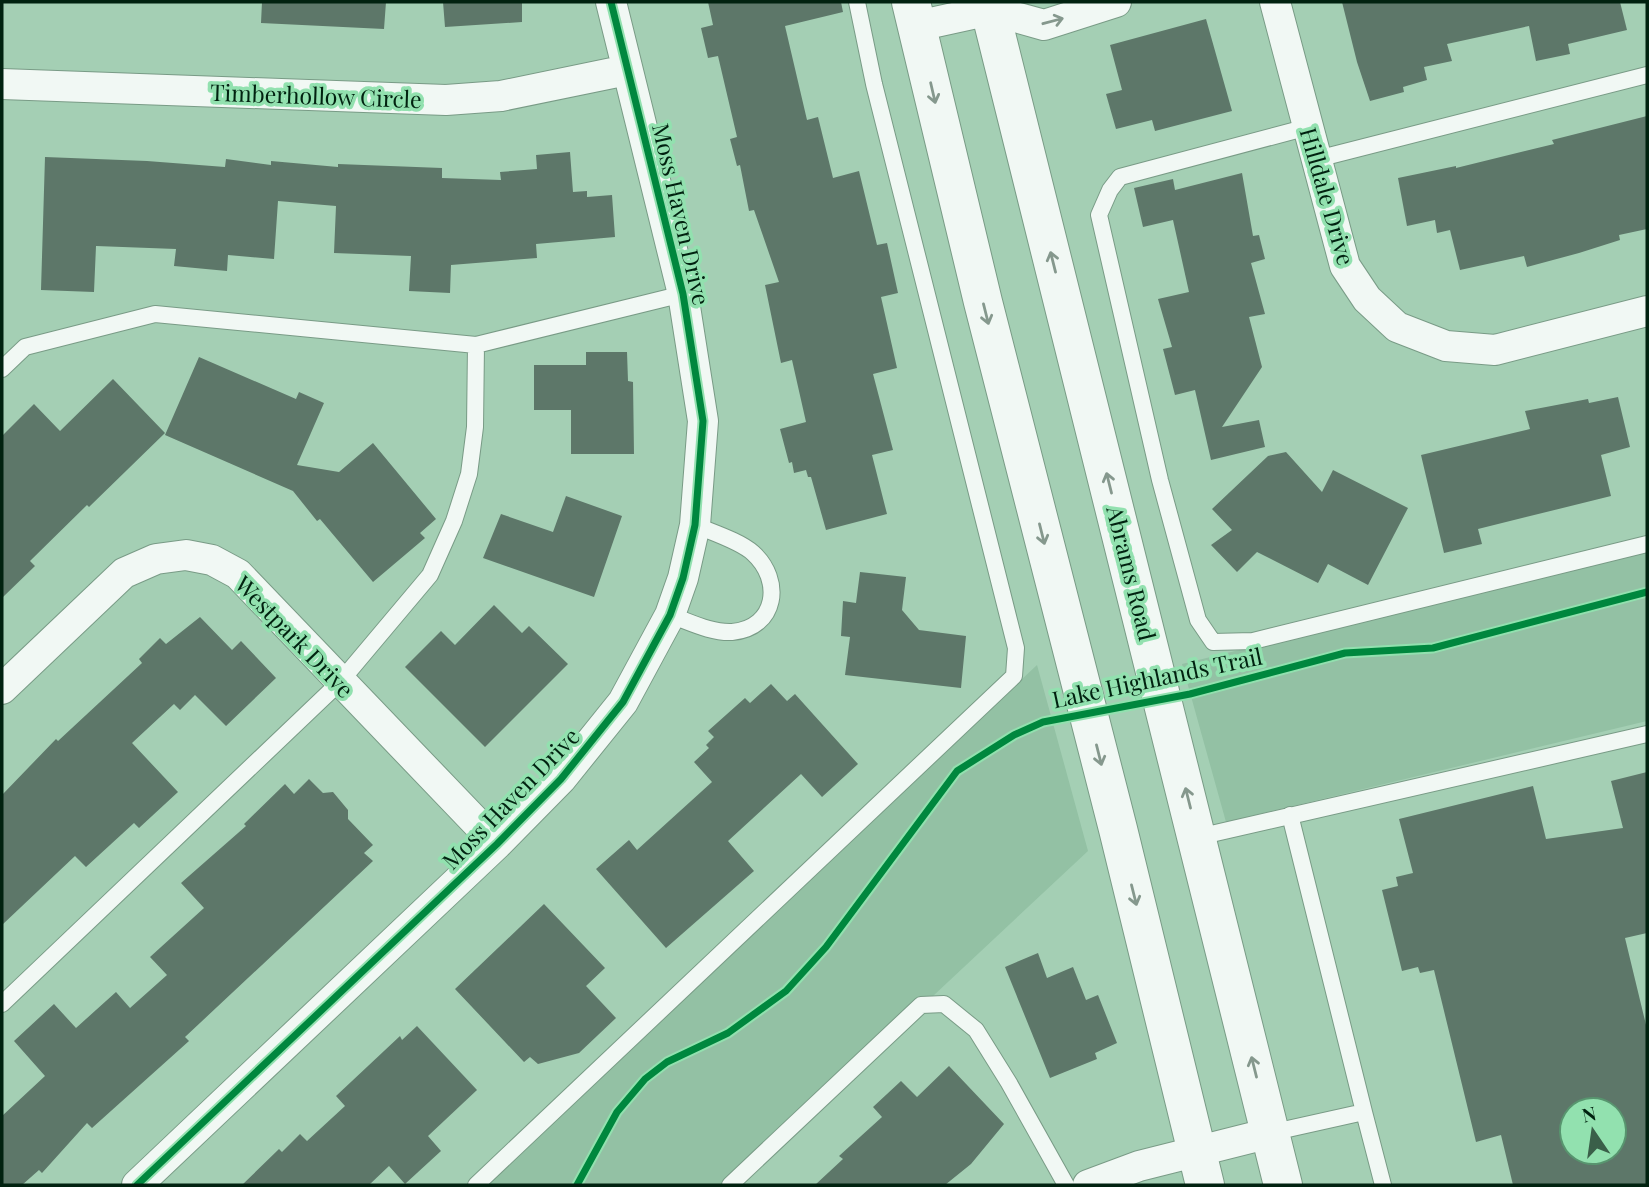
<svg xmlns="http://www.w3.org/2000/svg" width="1649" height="1187" font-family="'Playfair Display',serif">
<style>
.green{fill:#93c1a4}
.building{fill:#5d7769;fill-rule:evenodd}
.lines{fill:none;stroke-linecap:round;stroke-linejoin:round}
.service-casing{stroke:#799b86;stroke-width:18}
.minor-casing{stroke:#799b86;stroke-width:32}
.secondary-casing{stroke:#799b86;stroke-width:40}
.service{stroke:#f1f8f4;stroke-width:16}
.minor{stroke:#f1f8f4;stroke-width:30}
.secondary{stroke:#f1f8f4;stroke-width:38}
.cycleway-casing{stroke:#92e1af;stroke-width:11}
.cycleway{stroke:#00873e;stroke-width:7}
.oneway{stroke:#85988d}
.labels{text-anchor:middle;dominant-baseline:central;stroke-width:7;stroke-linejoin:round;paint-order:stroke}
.street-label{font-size:23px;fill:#012210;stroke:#92e1af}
</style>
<rect width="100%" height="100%" fill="#a4cfb4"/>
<!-- green -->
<path class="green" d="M1647,550v171l-421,101 -44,-158z
M1037,665l51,186 -357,334h-245z"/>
<!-- building -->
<path class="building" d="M262,2h124l-2,27 -123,-6z
M443,2h79v20l-77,5z
M708,2h133l2,10 -58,14 22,94 11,-3 15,61 26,-7 18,74 10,-2 11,50 -17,4 16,71 -24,6 20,76 -21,5 15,59 -61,16 -15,-53h-3l-2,-7 -12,3 -2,-11 -3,1 -9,-34 26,-7 -14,-62 -11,3 -16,-78 14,-3 -25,-72 -5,1 -9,-46 -3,1 -7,-27 7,-2 -19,-81 -10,2 -7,-30 12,-3z
M1342,2h278l7,28 -59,14 2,10 -34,7 -7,-35 -82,18 5,17 -28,6 3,13 -24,7 1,5 -34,9 -13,-39z
M1206,19l26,92 -77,20 -3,-11 -36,9 -10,-35 16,-4 -12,-45z
M1647,116v113l-28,6 1,5 -41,13 -52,14 -3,-11 -64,14 -10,-40 -13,3 -2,-13 -28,6 -9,-48 58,-12v2l98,-24 -2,-4z
M570,152l3,40 14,-1v6l25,-2 3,42 -79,7 1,14 -86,7 -1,28 -41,-2 2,-35 -77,-3 2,-47 -58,-5 -4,58 -46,-4 -1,16 -53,-5 2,-17 -80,-3 -2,46 -53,-2 4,-133 102,4 78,6 1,-8 45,6v-4l67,6v-3l104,4v10l59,2 -1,-8 37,-3 -1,-14z
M1242,173l11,63 6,-1 6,24 -14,4 14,51 -16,3 13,50 -40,60 37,-7 6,27 -54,13 -16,-70 -20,5 -12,-46 9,-2 -14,-48 31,-7 -16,-72 -30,7 -9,-39 39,-9 2,11z
M586,352h41l1,29 5,1 1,72h-63v-44h-37v-45h52z
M199,357l97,42 3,-7 25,11 -27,62 42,7 34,-29 63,76 -16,14 5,5 -52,44 -53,-63 -3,2 -24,-30 -128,-56z
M113,379l52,54 -76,74 -2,-2 -57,56 5,5 -33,32v-162l32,-32 26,27z
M1618,397l12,50 -29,8 10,41 -133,33 4,15 -38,9 -23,-98 109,-26 -5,-18 63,-12 1,4z
M1286,452l36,40 11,-22 75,38 -40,77 -40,-21 -10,19 -61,-31 -20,20 -26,-27 21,-15 -20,-21 56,-53z
M566,496l56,20 -28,81 -111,-39 18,-44 52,18z
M860,572l46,5 -4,33 17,20 47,6 -5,52 -116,-13 5,-38 -9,-1 2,-35 13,2z
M494,605l28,28 7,-7 39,38 -83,83 -80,-80 36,-36 14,14z
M200,617l32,33 9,-9 35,37 -50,48 -31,-31 -15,15 -6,-6 -42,39 46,49 -39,36 -5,-5 -48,44 -11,-11 -73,69v-130l54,-56 2,2 84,-78 -3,-4 21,-21 6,6z
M771,684l16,17 8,-7 63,70 -36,33 -21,-23 -73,67 26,30 -88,77 -70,-79 33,-29 8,10 75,-68 -18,-20 15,-14 -3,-3 8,-8 -6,-6 37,-33 5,5z
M1647,772v161l-22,5 22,91v156h-134l-12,-50 -25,7 -42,-172 -14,3 -2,-6 -16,4 -20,-81 16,-4 -2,-9 17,-4 -14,-54 134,-33 13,53 77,-11 -12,-47zM1572,1110h42v42h-42z
M309,779l14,14 10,-1 15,18v9l25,26 -9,8 9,8 -188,176 4,4 -97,87 -5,-5 -45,50 -3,-3 -17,15h-20v-69l43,-40 -31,-35 40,-37 22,24 40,-36 14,16 37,-33 -17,-18 54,-49 -23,-25 65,-57 -2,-2 41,-40 9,10z
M544,904l61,64 -19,18 30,32 -37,35 -41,11 -8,-7 -6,5 -69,-73z
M1038,953l9,25 26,-11 13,33 12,-5 19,48 -22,10 2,6 -47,19 -45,-111z
M417,1026l60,64 -49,46 13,15 -36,33 -16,-18 -20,19h-127l37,-36 3,3 18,-18 7,7 38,-35 -9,-10 64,-60 2,4z
M949,1066l55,58 -33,40 -26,21h-130l28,-26 -4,-3 43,-39 -9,-10 28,-26 16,16z"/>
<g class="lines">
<defs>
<path id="service" d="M1308,127l-188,50 -10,13 -11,25 61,265 38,140 15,22 40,-1 394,-97
M1317,159l330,-84
M2,369l23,-22 130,-33 321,31 207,-51
M670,615c20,7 41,18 62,17 45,-4 51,-52 21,-79 -13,-12 -42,-21 -58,-28
M1198,837l449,-103
M2,1004l338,-322 90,-107 24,-54 15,-47 6,-47 1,-82
M1364,1112l19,73
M1270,1133l94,-21 -74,-297
M476,1185l538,-509 2,-28 -142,-564 -17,-82
M730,1185l191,-180 23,-1 32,26 33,53 57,102"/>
<path id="minor" d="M1275,2l70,264 22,33 30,28 49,19 49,4 152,-39
M990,10l54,15 72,-23
M917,26l73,-16 10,-8
M2,84l444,16 55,-4 126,-26
M2,689l122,-116 32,-14 30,-4 26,5 26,14 259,270
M137,1185l360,-341 64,-65 62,-77 47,-87 13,-37 12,-53 8,-104 -20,-127 -72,-292
M1088,1185l51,-19 131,-33"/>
<path id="secondary" d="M911,2l72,300 135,527 87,356
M988,2l295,1183"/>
</defs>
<!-- service casing -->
<use href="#service" class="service-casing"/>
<!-- minor casing -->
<use href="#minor" class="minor-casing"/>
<!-- secondary casing -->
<use href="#secondary" class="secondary-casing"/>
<!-- service -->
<use href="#service" class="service"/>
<!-- minor -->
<use href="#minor" class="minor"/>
<!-- secondary -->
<use href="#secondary" class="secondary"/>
<defs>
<path id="cycleway" d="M137,1185l360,-341 64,-65 62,-77 47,-87 13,-37 12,-53 8,-104 -20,-127 -72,-292
M577,1185l40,-73 28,-33 22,-17 61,-29 58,-42 40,-44 131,-176 57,-36 29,-13 147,-28 155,-41 88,-5 214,-56"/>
</defs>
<!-- cycleway casing -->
<use href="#cycleway" class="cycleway-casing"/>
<!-- cycleway -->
<use href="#cycleway" class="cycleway"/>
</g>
<!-- one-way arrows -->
<defs><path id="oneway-shaft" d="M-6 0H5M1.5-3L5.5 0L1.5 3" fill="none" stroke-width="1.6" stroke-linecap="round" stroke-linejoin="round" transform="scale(1.75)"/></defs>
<g class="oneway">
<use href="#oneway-shaft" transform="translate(1053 21) rotate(-15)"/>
<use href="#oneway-shaft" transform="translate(933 93) rotate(77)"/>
<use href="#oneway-shaft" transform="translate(1053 262) rotate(-104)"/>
<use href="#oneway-shaft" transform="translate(986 314) rotate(76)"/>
<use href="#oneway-shaft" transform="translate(1109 483) rotate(-104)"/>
<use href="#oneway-shaft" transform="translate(1042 534) rotate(76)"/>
<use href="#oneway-shaft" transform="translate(1099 755) rotate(76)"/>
<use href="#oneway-shaft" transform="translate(1188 798) rotate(-104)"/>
<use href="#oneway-shaft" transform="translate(1134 895) rotate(76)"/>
<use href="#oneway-shaft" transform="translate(1254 1067) rotate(-104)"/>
</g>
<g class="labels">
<!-- street labels -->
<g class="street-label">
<text transform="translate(316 95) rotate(2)">Timberhollow Circle</text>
<text transform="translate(1328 196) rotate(74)">Hilldale Drive</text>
<text transform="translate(682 214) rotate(77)">Moss Haven Drive</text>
<text transform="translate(1132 573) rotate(76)">Abrams Road</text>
<text transform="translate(295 636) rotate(46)">Westpark Drive</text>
<text transform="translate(1157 677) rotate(-12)">Lake Highlands Trail</text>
<text transform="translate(510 798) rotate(-46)">Moss Haven Drive</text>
</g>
</g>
<!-- border -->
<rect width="1649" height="1187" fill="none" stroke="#012210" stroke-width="7"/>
<!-- north arrow -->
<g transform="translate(1593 1131) rotate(347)"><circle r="33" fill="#92e1af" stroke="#58956f" stroke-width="2"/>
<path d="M0-5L12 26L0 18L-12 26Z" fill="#3a5f49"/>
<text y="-10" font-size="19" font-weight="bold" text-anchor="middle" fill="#012210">N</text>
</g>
</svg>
